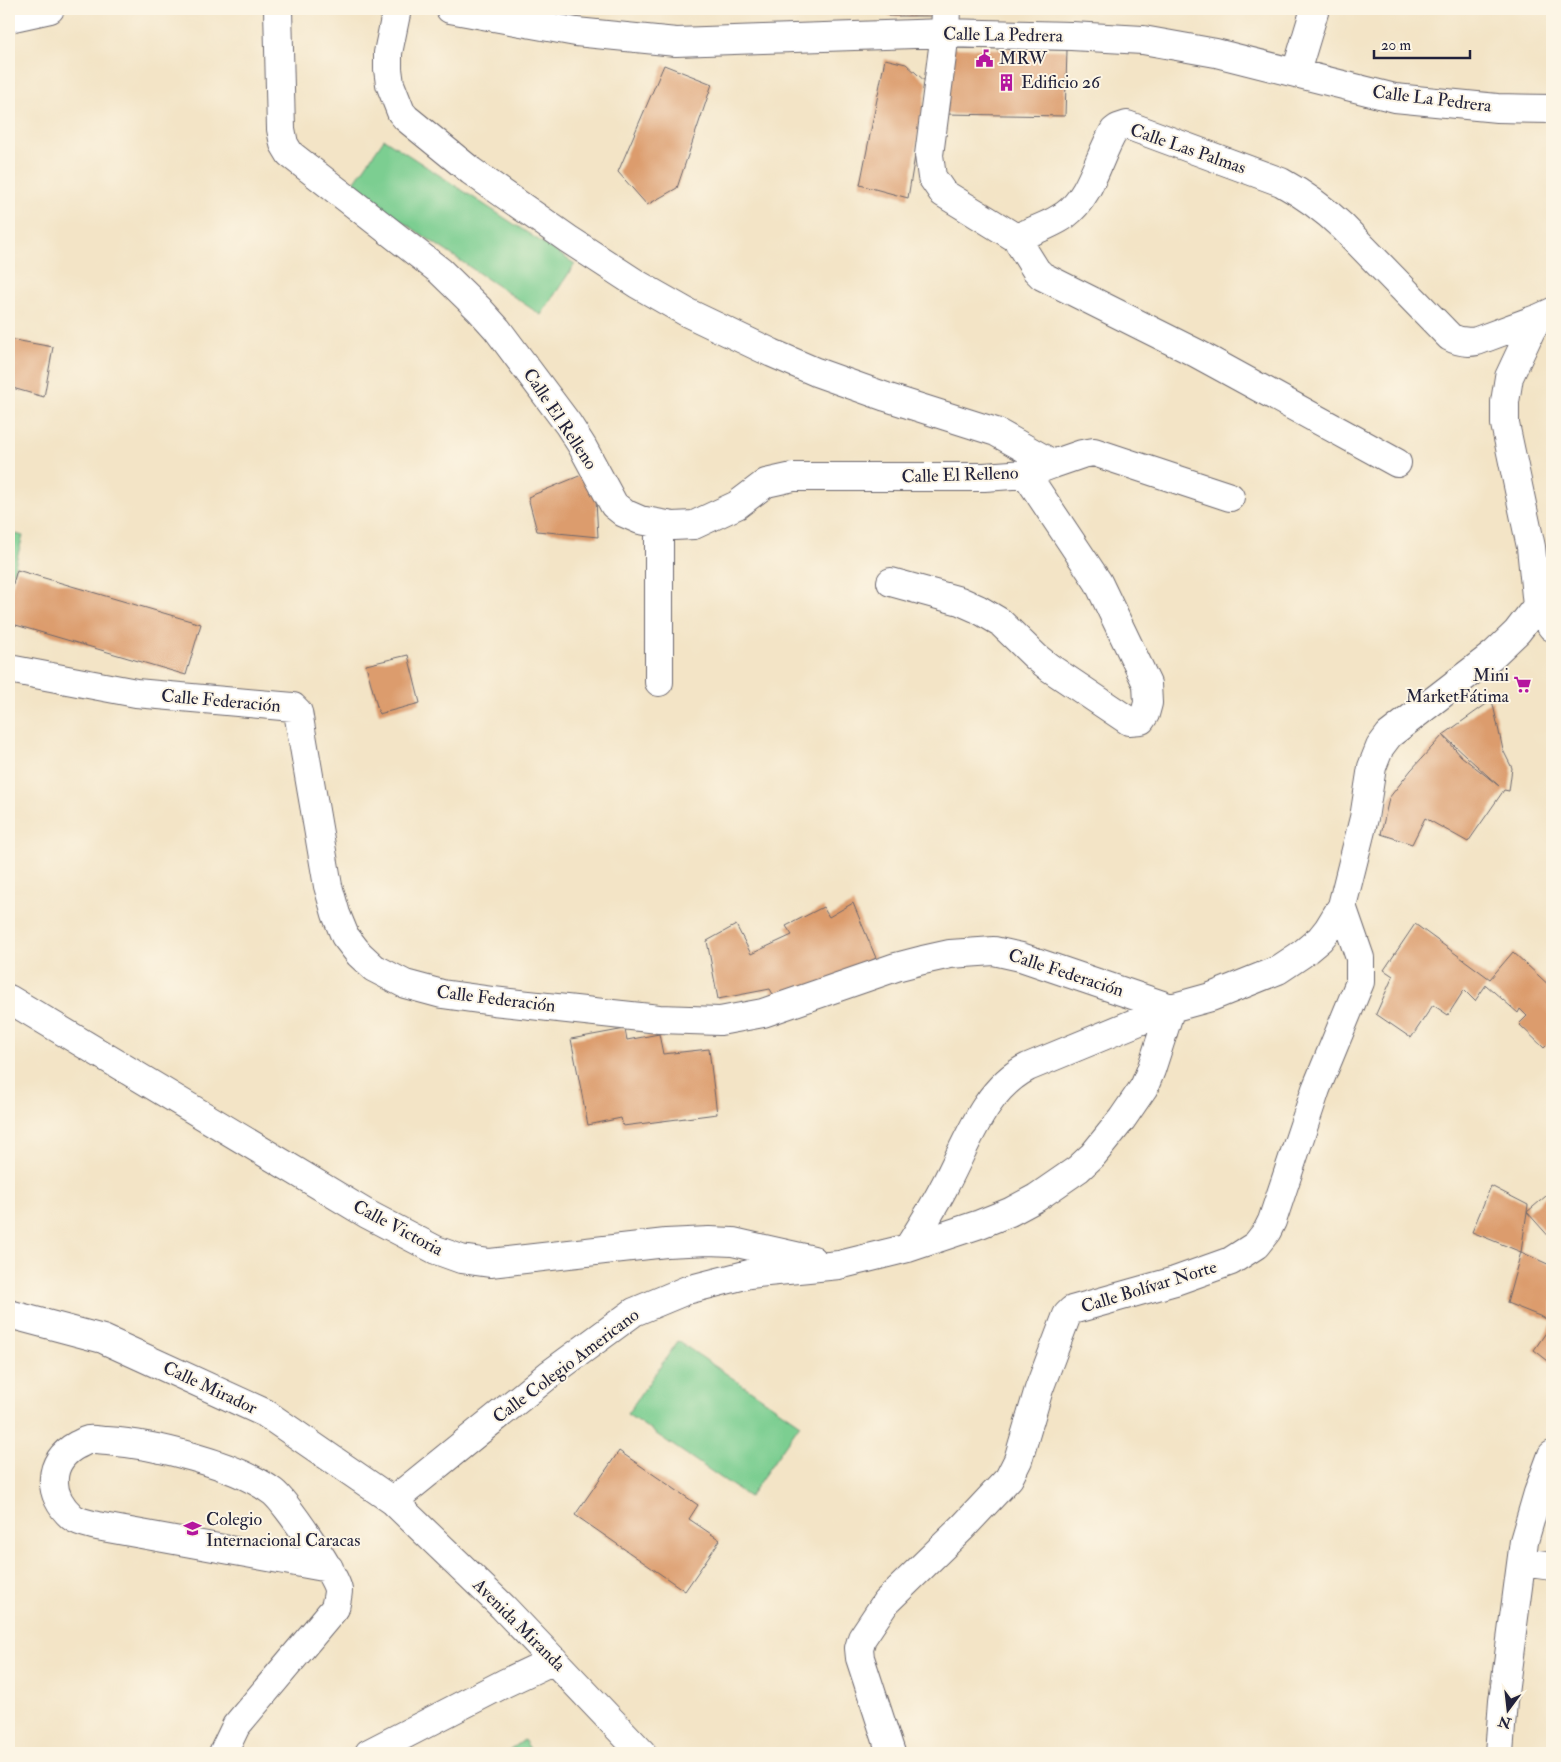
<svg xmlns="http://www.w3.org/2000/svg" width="1561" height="1762" font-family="'IM FELL Double Pica',serif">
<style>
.green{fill:#7bce91;stroke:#4e7866}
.building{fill:#dc9c6d;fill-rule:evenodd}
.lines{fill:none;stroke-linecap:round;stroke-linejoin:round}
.minor-casing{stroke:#6b666c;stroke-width:30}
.minor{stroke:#fff;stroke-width:28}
.labels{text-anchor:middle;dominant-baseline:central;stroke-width:4;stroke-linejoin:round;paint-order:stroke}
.street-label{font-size:18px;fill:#22223b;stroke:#fcf5e5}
.poi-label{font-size:18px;fill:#22223b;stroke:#fcf5e5;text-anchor:start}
</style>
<rect width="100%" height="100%" fill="#fcf5e5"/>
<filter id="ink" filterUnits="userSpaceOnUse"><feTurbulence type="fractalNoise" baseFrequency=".02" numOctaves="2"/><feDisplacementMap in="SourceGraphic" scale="10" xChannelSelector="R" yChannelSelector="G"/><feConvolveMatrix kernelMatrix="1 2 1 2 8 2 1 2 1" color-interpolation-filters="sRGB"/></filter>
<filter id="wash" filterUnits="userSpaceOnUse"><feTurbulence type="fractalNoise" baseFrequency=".0096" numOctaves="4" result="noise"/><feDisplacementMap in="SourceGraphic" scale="20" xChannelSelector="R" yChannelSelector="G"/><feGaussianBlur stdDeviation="1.12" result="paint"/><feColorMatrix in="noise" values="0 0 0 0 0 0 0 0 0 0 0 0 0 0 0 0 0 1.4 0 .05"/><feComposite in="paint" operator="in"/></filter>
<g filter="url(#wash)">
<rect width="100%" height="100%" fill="#f3e4c6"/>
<!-- green -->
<path class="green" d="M384,139l191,125 -34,51 -190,-128z
M9,532l14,4 -14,51z
M678,1341l122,83 -51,73 -122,-83z
M524,1740l9,13h-27z"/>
<g id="blocks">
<!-- building -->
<path class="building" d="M555,9h25v1l-25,2z
M887,9h51v7h-50z
M952,48l115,2 -2,66 -120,-2z
M885,59l21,5 21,19 -19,115 -48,-13z
M664,65l48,19 -35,104 -30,17 -29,-33z
M9,339l44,8 -9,50 -35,-10z
M584,474l12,26 2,37 -61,-6 -9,-34z
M17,570l184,54 -15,51 -177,-52v-26z
M408,655l12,48 -41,11 -13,-49z
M1492,700l11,50 9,18 -3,23 -5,-1 -36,52 -43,-24 -13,26 -31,-10 8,-36 22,-28 32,-35zM1443,735l56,51 -38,-30z
M853,903l23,55 -53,28 -48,12 -5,-9 -52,10 -11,-58 29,-16 15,29 41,-19 -6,-9 37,-19 6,10z
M1415,924l75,55 23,-27 39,36v52l-8,8 -25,-24 8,-8 -7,-7 -2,4 -32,-28 -11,16 -11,-11 -16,25 -15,-10 -22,33 -35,-24 17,-38 -9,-6z
M625,1029l2,11 32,-6 4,20 46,-5 8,65 -94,12 -2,-8 -33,7 -17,-86z
M1491,1186l37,19 -1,7 25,-21v49l-25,-28 -6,40 -49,-20z
M1521,1252l31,14v55l-45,-18z
M1552,1324v40l-18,-14z
M619,1451l79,54 -9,14 31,21 -35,51 -110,-76z"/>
</g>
</g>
<g filter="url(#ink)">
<use href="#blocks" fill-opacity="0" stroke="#6b666c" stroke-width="1"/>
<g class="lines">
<defs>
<path id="minor" d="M278,9l3,120 3,15 6,10 150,117 39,38 18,20 71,95 14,22 32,59 10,8 16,7 33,6 21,-1 43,-20 29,-22 27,-6h191l42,-3 27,-10
M397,9l-9,44v16l2,15 11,28 5,6 65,53 97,68 69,45 51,29 84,40 44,19 70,25 110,35 57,32 29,-10 12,-2 136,45
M450,9l126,23 100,10 269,-9 126,3 72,4 73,13 179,45 102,10 55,1
M946,9l-1,24 -16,122 3,22 11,16 73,45c16,-7 35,-13 49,-23 27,-20 32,-56 49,-84l4,-3 9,-3 154,57c22,12 43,27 62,45l107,110c9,5 17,6 27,4l62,-23
M9,18l41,-9
M1296,72l19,-63
M1016,238l20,32 6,6 154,77 201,110
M659,524v158
M891,582l69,19 18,8 22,13 36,35 14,11 79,53 12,-1 4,-6 3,-11 -1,-19 -49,-102 -72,-108
M1537,606l15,21
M9,669l127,24 157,14 5,5 30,174 8,28 9,22 14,18 15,14 31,16 37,10 51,7 166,18 61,2 43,-8 133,-46 27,-7 27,-6 44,-3 27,6 150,51
M9,999l358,215 69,36 25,9 29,4 176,-20 43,-2 24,1 80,18
M908,1248c13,-21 26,-41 37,-63 22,-41 39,-96 83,-118l143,-59
M9,1314l94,25 162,74 128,88 110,106 139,146
M393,1501l158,-128 83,-61 53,-22 62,-16 90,-9 69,-17 72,-24 30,-12 26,-14 42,-29 15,-14 29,-36 22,-32 7,-17 20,-62 40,-11 67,-27 24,-16 18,-15 8,-10 14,-23 22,-88 8,-51 8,-20 9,-12 105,-81 23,-22 20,-26 -6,-59 -26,-123v-22l4,-25 22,-47 8,-12 13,-6
M1522,1562l30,4
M223,1753l13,-27 99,-118c1,-5 3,-13 3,-18 -2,-15 -53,-89 -65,-98 -37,-28 -120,-48 -166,-51 -6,0 -14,-2 -19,-1 -4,1 -8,4 -11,5 -30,16 -30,50 -5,72 6,5 17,7 25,9l232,42
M369,1753l136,-70 49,-23
M891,1753l-31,-95 -1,-10 3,-10 24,-36 77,-75 46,-49 9,-18 21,-71 28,-74 5,-5 103,-29 56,-20 25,-16 11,-14 5,-10 44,-132 44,-107v-24l-18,-52
M1499,1753l4,-52 21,-160 14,-48 14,-38"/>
</defs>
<!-- minor casing -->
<use href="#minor" class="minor-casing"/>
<!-- minor -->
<use href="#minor" class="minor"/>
</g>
</g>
<!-- icons -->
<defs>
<symbol id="civic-bare" viewBox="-9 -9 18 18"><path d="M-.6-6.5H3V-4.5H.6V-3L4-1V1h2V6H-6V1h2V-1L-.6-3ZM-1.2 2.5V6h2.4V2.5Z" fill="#b5179e" stroke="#fcf5e5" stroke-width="2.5" paint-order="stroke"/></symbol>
<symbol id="building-bare" viewBox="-9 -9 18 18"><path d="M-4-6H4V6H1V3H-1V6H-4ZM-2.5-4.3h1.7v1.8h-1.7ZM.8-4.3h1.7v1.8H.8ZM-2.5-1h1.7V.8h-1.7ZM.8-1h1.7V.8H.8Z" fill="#b5179e" stroke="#fcf5e5" stroke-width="2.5" paint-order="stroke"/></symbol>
<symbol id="supermarket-bare" viewBox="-9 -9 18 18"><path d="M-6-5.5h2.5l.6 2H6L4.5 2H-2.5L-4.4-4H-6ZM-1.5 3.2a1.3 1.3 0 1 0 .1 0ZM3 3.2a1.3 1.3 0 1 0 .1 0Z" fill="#b5179e" stroke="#fcf5e5" stroke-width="2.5" paint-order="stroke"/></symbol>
<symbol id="school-bare" viewBox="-9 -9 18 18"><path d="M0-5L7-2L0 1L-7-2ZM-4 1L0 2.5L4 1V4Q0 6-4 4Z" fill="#b5179e" stroke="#fcf5e5" stroke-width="2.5" paint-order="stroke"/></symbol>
</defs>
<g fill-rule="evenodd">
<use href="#civic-bare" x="972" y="46" width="25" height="25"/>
<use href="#building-bare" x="994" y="70" width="25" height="25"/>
<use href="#supermarket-bare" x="1510" y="672" width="25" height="25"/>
<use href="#school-bare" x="180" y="1516" width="25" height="25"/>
</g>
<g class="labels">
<!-- street labels -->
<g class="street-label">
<text transform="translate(1003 35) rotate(1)">Calle La Pedrera</text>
<text transform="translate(1432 99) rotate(7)">Calle La Pedrera</text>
<text transform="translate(1188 149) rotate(19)">Calle Las Palmas</text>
<text transform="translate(560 419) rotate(56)">Calle El Relleno</text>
<text transform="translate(960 475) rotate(-2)">Calle El Relleno</text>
<text transform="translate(221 701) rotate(5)">Calle Federación</text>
<text transform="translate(1066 973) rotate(18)">Calle Federación</text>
<text transform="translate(496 999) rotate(7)">Calle Federación</text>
<text transform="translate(398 1228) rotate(28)">Calle Victoria</text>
<text transform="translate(1149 1287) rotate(-17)">Calle Bolívar Norte</text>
<text transform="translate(566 1366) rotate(-37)">Calle Colegio Americano</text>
<text transform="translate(210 1388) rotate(25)">Calle Mirador</text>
<text transform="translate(519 1625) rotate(45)">Avenida Miranda</text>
</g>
<!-- poi labels -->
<g class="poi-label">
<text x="999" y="58">MRW</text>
<text x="1021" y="82">Edificio 26</text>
<text x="1509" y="675" text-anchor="end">Mini<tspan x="1509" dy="21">MarketFátima</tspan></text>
<text x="206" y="1519">Colegio<tspan x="206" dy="21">Internacional Caracas</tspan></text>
</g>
</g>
<!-- margin -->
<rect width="1561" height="1762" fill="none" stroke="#fcf5e5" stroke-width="30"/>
<!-- north arrow -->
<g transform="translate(1508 1710) rotate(195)" stroke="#fcf5e5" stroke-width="4" paint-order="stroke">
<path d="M0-4L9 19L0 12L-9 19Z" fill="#22223b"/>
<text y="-8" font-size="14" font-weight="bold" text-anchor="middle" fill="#22223b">N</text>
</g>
<!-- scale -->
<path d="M1374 50v8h96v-8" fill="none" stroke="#22223b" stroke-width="2.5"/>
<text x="1381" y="50" font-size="15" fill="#22223b" stroke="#fcf5e5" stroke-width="4" paint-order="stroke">20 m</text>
</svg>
